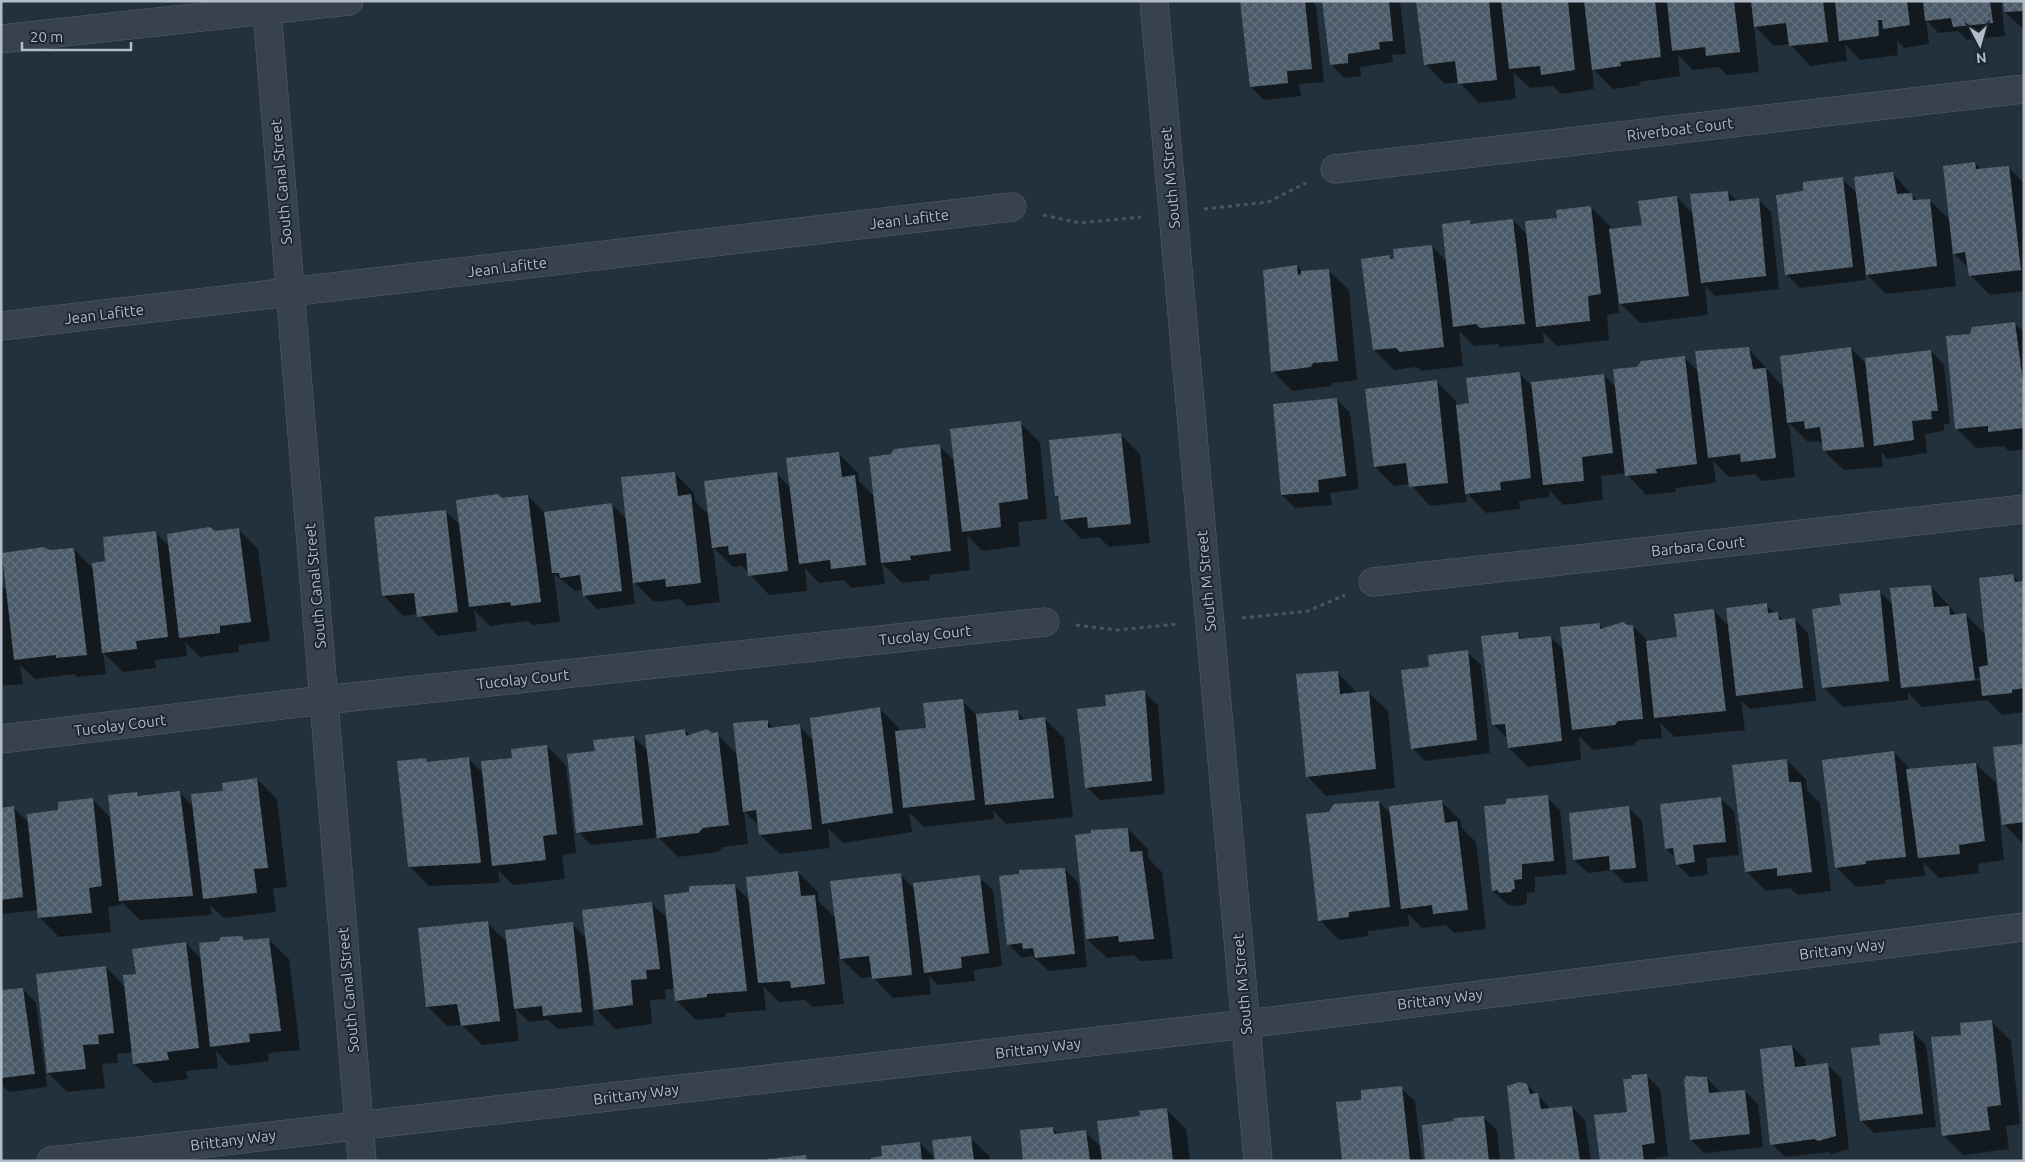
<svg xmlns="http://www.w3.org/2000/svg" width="2025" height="1162" font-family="Ubuntu,sans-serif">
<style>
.shadow{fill:#0007;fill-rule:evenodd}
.building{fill:url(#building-cross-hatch)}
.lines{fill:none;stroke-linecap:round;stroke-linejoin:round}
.street-casing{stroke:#55606b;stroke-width:29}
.path{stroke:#435a5b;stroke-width:3;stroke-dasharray:4 4;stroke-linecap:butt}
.street{stroke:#37424d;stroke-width:28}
.labels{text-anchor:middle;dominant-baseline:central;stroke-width:4;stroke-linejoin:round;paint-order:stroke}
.street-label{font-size:15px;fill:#b3bdc9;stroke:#1c2732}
</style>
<defs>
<pattern id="building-cross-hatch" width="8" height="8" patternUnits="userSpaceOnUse" patternTransform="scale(1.25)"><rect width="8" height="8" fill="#4c5b69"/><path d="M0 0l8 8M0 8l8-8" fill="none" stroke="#63717d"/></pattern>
</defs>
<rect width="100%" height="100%" fill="#23313d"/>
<!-- shadow -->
<path class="shadow" d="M1241,1h71l4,5 8,76 -25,2 2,12 -37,4 -13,-13z
M1324,1h76l6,53 -14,1 1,7 -33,5 1,9 -17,2 -13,-14z
M1417,1h165l3,4v-4h416l4,35 -38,4 -9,-9 -19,2 -13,-13 3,24 -25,4 -7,-8 1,15 -38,5 -15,-16 2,17 -37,5 -20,-22 -16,2 -20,-21 5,47 -32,3 -8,-8 -26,3 -15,-15 2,21 -41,6 1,3 -27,4 -21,-21 2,21 -33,5 -8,-8 -23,2 -17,-16 3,27 -37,4 -20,-21 -14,2 -20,-20z
M2024,1v29l-19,-18z
M1975,163l7,7 26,-3 16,16v108l-34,4 -19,-19 -2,-8 -17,-17 4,35 -70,8 -21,-21 1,7 -66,8 -14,-14 19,-82 37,-13 15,14 35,-20 26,28 11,-1 22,21z
M1728,192l9,9 21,-2 13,13 8,77 -64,7 -10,-11 3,30 -68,8 -22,-22 1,12 -12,2 2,25 -52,6 -14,-14 1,11 -43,4 -4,-3 -23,2 -15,-15 4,35 -42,5 -4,-4 -23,3 -20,-20 16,-94 5,6 37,-16 15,16 23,-41 3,4 40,-5 14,15 31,-16 33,-12 19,19 1,4 32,-4 34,-29 17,18z
M1297,266l6,6 26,-1 20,19 8,90 -24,3 -3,3 -38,5 -19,-20z
M2015,324l9,8v117l-15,2 -5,-5 -28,2 -19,-19 14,-94z
M1748,348l36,40 67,-40 15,16 65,-13 13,14 6,59h-6v7l-19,3 2,19 -39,6 -7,-7 2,15 -39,3 -20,-19v-5l-6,-5 -10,1 -19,-19 6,54 -33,4 -7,-7 -26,3 -16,-16 3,22 -41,5 1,4 -30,3 -20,-22 -25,3 2,24 -40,5 -14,-15 1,7 -31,4 1,8 -34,4 -20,-21 1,10 -37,4 -20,-22 -16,2 -19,-19 61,-86 20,20v5l14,-1 49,-32 14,14 71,-12 13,13 21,-20 47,-10 14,14z
M1337,399l13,14 9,76 -29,4 2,12 -37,3 -13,-13z
M1020,423l20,19 7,77 -29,3 2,24 -38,5 -15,-16 3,35 -41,5 1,5 -28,3 -20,-20 3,21 -34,4 -7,-8 -25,3 -14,-15 2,23 -38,4 -27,-29 -9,1 -20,-20 7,55 -33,4 -7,-7 -26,3 -22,-22 3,24 -38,5 -13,-14 -1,-6 -8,2 -21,-17 6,48 -28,3 -4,-4 -38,5 -16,-16 3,21 -39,5 -20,-22 -15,2 -19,-20 -9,-78 70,-7 16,15 40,-27 27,-3 17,17 67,-9 15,16 48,-47 19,20 1,8 14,14 67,-42 14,14 48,-34 20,20 1,8 16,16 64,-51 16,15z
M1121,435l19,19 10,89 -41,4 -10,-10 -18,2 -19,-20 -2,-20 -4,-3z
M239,530l19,19 12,92 -31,4v7l-39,5 -15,-15 2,14 -32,4 1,8 -33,4 -20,-20 3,22 -29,3 -3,-3 -39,5 -15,-14 3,19 -22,2v-101l6,6 42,-40 25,-2 20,21 61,-38 15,15 44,-15z
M2013,576l7,7h4v129l-22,3 -15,-15 -65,7 -14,-14v7l-65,7 -20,-20 19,-81 37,-15 14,14 38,-19 26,29h9l20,20zM1981,678v2l-63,7v-2z
M1766,605l19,16 10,-1 13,13 8,68 -66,8 -9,-9 4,30 -70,7 -15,-14 2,15 -24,2 -4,5 -41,5 -14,-14 2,24 -53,7 -19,-19 -1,-9 -15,-15 24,-91 7,7 27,-3 13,13 35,-25 5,4 29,-3 16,16 30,-3 35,-28 15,15z
M1467,652l14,13 9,88 -65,8 -13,-13 18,-80z
M1337,672l20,21 11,-1 20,19 7,77 -69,8 -19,-20z
M1144,692l14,13 7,89 -65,6 -13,-13 20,-80z
M962,701l15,14 40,-3 9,9 19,-2 19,19 9,79 -67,7 -13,-14 1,9 -70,8 -15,-15 3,20 -69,11 -15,-15 2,20 -50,6 -20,-19 -1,-9 -15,-15 4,33 -25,3 -5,5 -40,5 -20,-20 -1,-6h-2l1,7 -65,7 -13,-13 18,-80 38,-15 14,14 37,-21 5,6 27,-2 20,20 30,-33 7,7 25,-2 14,14 67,-31 19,19 1,4 27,-3z
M547,746l19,20 10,87 -14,2 3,24 -52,6 -15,-15 2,13 -71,3 -19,-19 16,-108 3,4 40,-4 14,14z
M2024,746v98h-1l-19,-20z
M1894,752l17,18 65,-6 20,19 8,77 -26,4 1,9 -40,5 -16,-16 2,14 -40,4v4l-29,3 -20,-20z
M1787,760l19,20 1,10 13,13 11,88 -33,4 -8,-7 -24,3 -20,-20z
M257,779l20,20 10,88 -14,1 3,24 -52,6 -14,-13 2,10 -72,5 -19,-19v4l-13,2 3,25 -52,5 -20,-20 -1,-7 -37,4v-105l13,-1 15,15 63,-24 19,19 26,-25 3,4 39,-5 14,14z
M1547,797l13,13 7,64 -32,3v15l-8,1v9l-3,3 -11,1 -6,-2 -14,-13 15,-86z
M1720,798l14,13 5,44 -33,3 2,17 -18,2 -13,-13 -1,-6 -10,-9z
M1441,801l20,20 1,7 14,14 10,87 -32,4 -8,-8 -24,3 -14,-14 1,12 -41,5v5l-29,4 -19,-20 9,-107 50,-11 12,12z
M1629,808l13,13 6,60 -23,2 -13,-13 -24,3 -14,-13z
M1128,829l20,20v9l14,14 11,87 -33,2 -6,-6 -27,3 -20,-19z
M1065,869l13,14 9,84 -38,4 -17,-15 -10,2 -13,-13z
M798,872l20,20v9l18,17 64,-44 15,15 64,-12 14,13 9,76 -28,4 1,11 -37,4 -9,-9 2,18 -38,4 -20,-21 -12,1 -23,-22 6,48 -32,3 -7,-7 -26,2 -16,-16 3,24 -40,3v4l-30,3 -19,-19 -2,-13 -10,2 1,9 -16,1 2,24 -37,5 -19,-20 -4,-27h-2l4,43 -36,4 -10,-9 -19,2 -14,-14 4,33 -37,4 -20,-20 -15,1 -20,-20 60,-83 21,20 64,-19 15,15 65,-35 16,15 66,-34 16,16z
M269,940l20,19 11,91 -32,3 1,8 -39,5 -14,-15 2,17 -32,3 2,8 -34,4 -20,-19 -1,-12 -16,2 1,9 -16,1 3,24 -38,4 -19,-19 58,-106 19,20 12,-12 49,-32 16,17 43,-18z
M23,989l13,14 11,84 -38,5 -8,-8v-93z
M1991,1021l20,20 9,83 -14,2 3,23 -46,6 -20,-20 19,-99z
M1913,1032l13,13 10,82 -62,6 -13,-13 20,-74z
M1792,1046l13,13 1,8 22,-2 13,13 8,71 -17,5 -3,-2 -44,5 -13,-13z
M1647,1076l13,13 8,67 -13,2v3h-54l27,-48 6,-33z
M1707,1078l14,15 24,-2 13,13 5,43 -59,6 -13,-13z
M1527,1085l24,24 21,-2 13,13 6,41h-75z
M1401,1088l14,13 7,60h-78l19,-60z
M1167,1110l19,19 4,32h-165l28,-33 6,7 27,-3 15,15 40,-30z
M1483,1117l14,13 3,31h-73z
M970,1137l20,20v4h-54z
M920,1143l13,13v5h-60z"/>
<!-- building -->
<path class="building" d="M1240,1h65l7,68 -25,2 1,12 -38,4z
M1322,1h67l4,40 -14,1 1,7 -32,5v9l-18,2z
M1416,1h73l8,79 -39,4 -3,-23 -31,4z
M1501,1h67l7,69 -34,5 -1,-9 -31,3z
M1584,1h71l6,56 -41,5 1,4 -29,4z
M1667,1h67l6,51 -34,4 -1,-9 -33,4z
M1751,1h72l5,41 -39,4 -3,-23 -32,4z
M1835,1h72l3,24 -27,4 -1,-9h-4l1,16 -40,5z
M1923,1h67l3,22 -40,4 -2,-9 -26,3z
M2003,1h21v10l-20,1z
M1975,162l1,7 33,-3 12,104 -52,6 -4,-24 -12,2 -10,-88z
M1893,172l4,22 15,-1 1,7 17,-1 7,67 -71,9 -12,-98z
M1843,177l10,90 -68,8 -9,-80 27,-4v-9z
M1728,191l1,10 30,-3 7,78 -65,7 -11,-89z
M1677,196l12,100 -70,8 -10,-75 33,-4 -4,-24z
M1591,206l10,88 -13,2 2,25 -54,6 -11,-106 32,-3 -1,-8z
M1513,219l12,105 -45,4 -4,-4 -23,3 -11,-103 28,-4 1,4z
M1432,245l12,102 -44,5 -4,-4 -23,2 -12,-91 29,-4v4l4,-1 -1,-9z
M1297,265l1,10 3,-1v-3l28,-2 9,92 -25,2 -2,4 -40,5 -8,-102z
M2015,322l9,67v39l-36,4v-6l-33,3 -9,-93 24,-2 2,-7z
M1749,347l4,22 13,-1 10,90 -35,4 -1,-8 -32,4 -13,-107z
M1851,347l13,100 -41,4 -3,-24 -15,2 -1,-8 -17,2 -7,-67z
M1931,350l7,61h-7l1,8 -20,2 2,19 -40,6 -9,-88z
M1685,356l12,108 -41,5 1,4 -32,3 -12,-107 24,-2 4,-6z
M1520,372l11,106 -31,4 1,8 -36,4 -9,-89 13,-2 -3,-25z
M1604,374l9,79 -31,4 2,24 -41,4 -12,-103z
M1437,380l11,103 -39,4 -3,-24 -32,4 -9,-78z
M1337,398l9,78 -28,4 1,12 -38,3 -8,-91z
M1021,421l7,78 -29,4 2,24 -39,5 -12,-103z
M1121,433l10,91 -43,4 -1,-11 -26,3 -3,-24h-3l-6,-56z
M940,444l11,107 -41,5 1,4 -30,3 -12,-106 22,-3 3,-5z
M839,452l3,25 13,-2 11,90 -35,4 -1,-9 -31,4 -13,-106z
M675,472l3,24 13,-2 10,89 -35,4 -1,-8 -32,4 -12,-106z
M777,472l11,99 -40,5 -2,-23 -17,2 -1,-9 -16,2 -8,-67z
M498,494l4,4 26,-3 13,107 -30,4 -1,-4 -41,5 -13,-107z
M612,503l10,88 -39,5 -3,-21 -20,3 -1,-5h-7l-8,-61z
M446,510l12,102 -41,5 -3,-24 -32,3 -8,-79z
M210,527l5,4 24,-3 12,94 -31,4v7l-41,5 -12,-104z
M156,531l12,106 -32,4 1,8 -35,4 -10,-90 13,-2 -2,-24z
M44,547l6,3 24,-2 13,107 -31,3v-3l-42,5 -12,-107z
M2013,574l2,8 9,-1v107l-12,2v3l-30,3 -3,-29 9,-2 -9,-87z
M1931,585l3,22 15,-1 1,9 16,-2 9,67 -74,8 -11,-100z
M1880,590l9,91 -67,7 -10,-79 29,-4 -2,-11z
M1767,603l1,10 10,-1 1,8 16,-2 8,70 -67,8 -10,-88z
M1714,609l12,102 -72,7 -8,-77 31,-4 -3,-23z
M1623,622l4,3h6l10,94 -25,2 -3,4 -43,5 -12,-103 40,-4v6z
M1518,632l1,7 32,-3 11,105 -54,7 -3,-24 -13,1 -11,-89z
M1468,650l9,90 -66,9 -10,-79 28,-3 -1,-12z
M1338,671l2,23 29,-3 7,78 -70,8 -10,-103z
M1145,690l7,91 -67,7 -8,-79 29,-3 -1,-11z
M963,699l12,101 -72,8 -8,-77 31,-3 -3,-25z
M880,707l13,106 -71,11 -12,-106z
M1018,710l1,10 26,-3 9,81 -69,7 -9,-91z
M768,720v8l32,-4 12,105 -53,6 -3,-25 -13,2 -10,-89z
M685,729l1,7 21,-7 5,4 6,-1 11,93 -26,3 -5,5 -41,5 -12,-103z
M634,736l9,89 -67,8 -9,-79 28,-3 -2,-11z
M2024,744v78l-22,3 -9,-78z
M547,745l10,89 -14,2 3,24 -54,6 -11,-105 31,-3 -1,-9z
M1894,751l12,106 -40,4v3l-31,4 -13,-108z
M469,757l12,106 -73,4 -11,-106 29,-3 1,4z
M1787,759l2,23h12l11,90 -35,4v-8l-32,4 -13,-107z
M1976,763l9,78 -26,4 1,9 -42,4 -12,-89z
M257,778l11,90 -14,1 3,24 -54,6 -12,-105 32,-3 -1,-8z
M180,791l13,105 -74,5 -11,-106 29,-3 1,4z
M1548,795l6,66 -32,3v15l-8,1 1,9 -4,1 1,2 -13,1 -1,-3 -6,1 -8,-85 22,-2v-5z
M1721,797l5,45 -33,3 2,17 -19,3 -3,-17 -8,1 -5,-45z
M93,798l9,88 -13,2 3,25 -54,5 -11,-104 31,-4v-8z
M1442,800l3,23 12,-2 11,89 -35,4 -1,-9 -31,4 -12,-103z
M1379,801l11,106 -41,5v5l-31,4 -12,-107 23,-2 5,-8z
M14,806l9,91 -22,3v-92z
M1629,806l7,62 -26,2 -1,-14 -36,4 -4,-47z
M1128,828l2,24 12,-1 12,88 -35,3 -1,-6 -32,3 -11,-104 16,-2v-3z
M1065,868l10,86 -40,4 -2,-10 -10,1 -1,-6 -15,2 -8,-69 20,-2v-4z
M798,871l3,25 14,-1 10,89 -34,4 -1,-7 -32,2 -12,-106z
M901,873l11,102 -40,4 -3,-23 -29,3 -10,-78z
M980,875l9,78 -28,4 1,11 -38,5 -11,-90z
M735,884l12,107 -40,3v3l-32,4 -11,-106 25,-3v-6z
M652,902l8,67 -14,1 1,9 -16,1 2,25 -39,5 -12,-100z
M488,921l12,100 -39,5 -4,-22 -31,3 -8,-79z
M573,922l9,90 -39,4 -1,-10 -28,3 -9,-79z
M242,936l2,4 25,-2 12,93 -32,3 1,8 -40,5 -11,-104 20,-2 2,-4z
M186,942l13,106 -32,4 2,8 -36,4 -10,-89 13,-1 -4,-25z
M106,966l8,67 -16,2 1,9 -16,1 3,24 -39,4 -11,-99z
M23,988l12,86 -34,4v-88z
M1992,1020l9,85 -14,2 3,23 -48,6 -11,-99 30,-2 -1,-12z
M1913,1031l10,83 -63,7 -9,-73 29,-3 -1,-11z
M1792,1045l3,22 33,-4 8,73 -18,5 -4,-2 -44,6 -10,-96z
M1647,1074l8,69 -13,2 2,16h-44l-6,-46 33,-3 -4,-33h9l-1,-4z
M1686,1076l21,1 2,16 36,-3 5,44 -60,6 -6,-60z
M1520,1082l7,2 3,10 8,-1 3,16 31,-3 8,55h-65l-8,-75z
M1402,1086l8,75h-68l-6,-59 25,-2v-10z
M1167,1108l6,53h-71l-5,-40 43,-5 -1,-5z
M1484,1116l5,45h-64l-3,-36 32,-4 -1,-3z
M1053,1127l1,7 32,-4 4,31h-67l-3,-31z
M971,1136l3,25h-39l-3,-21z
M920,1142l2,19h-51v-3l11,-2 -1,-10z
M806,1155l1,6h-39v-2z"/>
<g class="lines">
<defs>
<path id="street" d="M1154,1l104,1160
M267,11l95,1150
M1,39l348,-38
M1335,169l689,-80
M1,326l1011,-119
M1373,582l651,-73
M1,739l323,-39 721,-78
M51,1161l1195,-137 778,-97"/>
</defs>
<!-- street casing -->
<use href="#street" class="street-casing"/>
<!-- path -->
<path class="path" d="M1204,209l64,-7 38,-19
M1043,215l37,8 61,-6
M1242,618l66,-7 37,-16
M1076,625l41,5 60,-6"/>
<!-- street -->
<use href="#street" class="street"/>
</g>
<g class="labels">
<!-- street labels -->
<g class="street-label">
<text transform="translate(1680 129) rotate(-7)">Riverboat Court</text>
<text transform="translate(1170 178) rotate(-95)">South M Street</text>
<text transform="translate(281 182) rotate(-95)">South Canal Street</text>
<text transform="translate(909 219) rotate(-7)">Jean Lafitte</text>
<text transform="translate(507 267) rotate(-7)">Jean Lafitte</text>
<text transform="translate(104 314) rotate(-7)">Jean Lafitte</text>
<text transform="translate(1698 546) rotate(-6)">Barbara Court</text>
<text transform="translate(1206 581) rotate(-95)">South M Street</text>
<text transform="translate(315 586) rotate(-95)">South Canal Street</text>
<text transform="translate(925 635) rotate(-6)">Tucolay Court</text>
<text transform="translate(523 679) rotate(-6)">Tucolay Court</text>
<text transform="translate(120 725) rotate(-7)">Tucolay Court</text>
<text transform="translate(1842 949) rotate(-7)">Brittany Way</text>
<text transform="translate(1242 984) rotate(-95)">South M Street</text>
<text transform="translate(348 990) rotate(-95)">South Canal Street</text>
<text transform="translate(1440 999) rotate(-7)">Brittany Way</text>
<text transform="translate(1038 1048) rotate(-7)">Brittany Way</text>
<text transform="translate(636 1094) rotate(-7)">Brittany Way</text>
<text transform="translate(233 1140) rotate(-7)">Brittany Way</text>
</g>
</g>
<!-- border -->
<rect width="2025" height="1162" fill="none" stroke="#b3bdc9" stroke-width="5"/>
<!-- north arrow -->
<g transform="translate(1980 45) rotate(174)" stroke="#1c2732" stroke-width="4" paint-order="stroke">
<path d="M0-4L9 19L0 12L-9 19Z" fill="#b3bdc9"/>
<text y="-8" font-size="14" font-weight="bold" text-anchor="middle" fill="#b3bdc9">N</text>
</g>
<!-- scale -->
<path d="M22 42v8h109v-8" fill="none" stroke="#b3bdc9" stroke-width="2.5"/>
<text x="30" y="42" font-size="15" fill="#b3bdc9" stroke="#1c2732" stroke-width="4" paint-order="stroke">20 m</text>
</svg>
